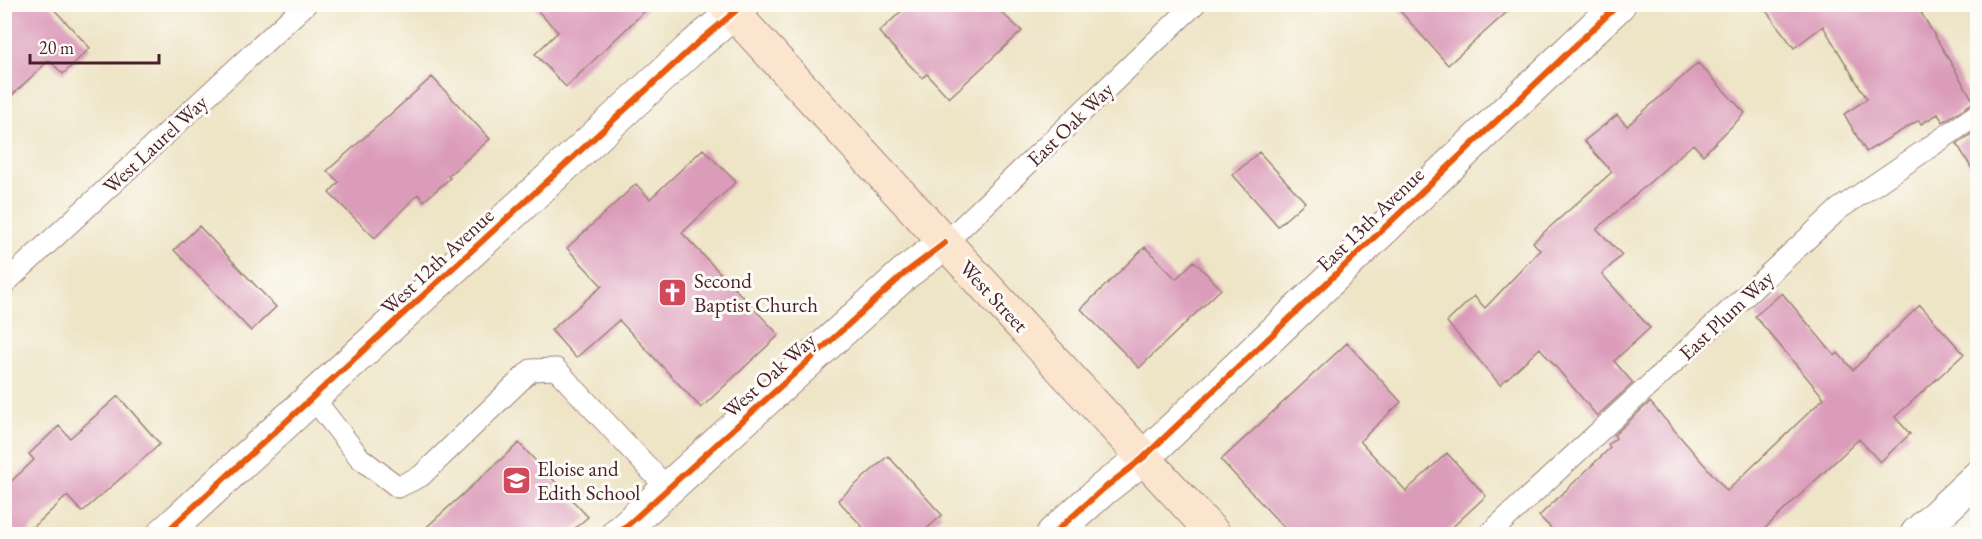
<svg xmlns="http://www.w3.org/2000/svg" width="1982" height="539" font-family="'EB Garamond',serif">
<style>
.building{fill:#db9cba}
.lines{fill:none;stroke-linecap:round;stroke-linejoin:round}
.service-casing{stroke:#9c8278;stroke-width:23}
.minor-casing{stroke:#9c8278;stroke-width:35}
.secondary-casing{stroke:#9c8278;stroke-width:35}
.service{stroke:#fff;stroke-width:21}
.minor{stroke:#fff;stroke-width:33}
.secondary{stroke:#fce5cf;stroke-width:33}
.cycleway-casing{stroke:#fdfcf7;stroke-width:10}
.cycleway{stroke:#e8590c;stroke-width:6}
.labels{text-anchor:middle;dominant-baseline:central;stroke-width:6;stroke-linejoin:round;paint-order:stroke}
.street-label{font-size:21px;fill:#4a1f2b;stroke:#fdfcf7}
.poi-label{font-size:21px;fill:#4a1f2b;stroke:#fdfcf7;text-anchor:start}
</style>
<rect width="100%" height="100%" fill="#fdfcf7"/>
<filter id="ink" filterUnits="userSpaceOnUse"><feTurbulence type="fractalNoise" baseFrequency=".0167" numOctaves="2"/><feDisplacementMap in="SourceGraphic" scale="12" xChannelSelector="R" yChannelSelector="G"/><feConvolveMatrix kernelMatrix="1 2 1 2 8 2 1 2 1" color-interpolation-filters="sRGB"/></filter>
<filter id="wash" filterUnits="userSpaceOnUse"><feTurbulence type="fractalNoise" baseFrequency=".008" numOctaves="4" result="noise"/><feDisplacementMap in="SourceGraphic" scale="24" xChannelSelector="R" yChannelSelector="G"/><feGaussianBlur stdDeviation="1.35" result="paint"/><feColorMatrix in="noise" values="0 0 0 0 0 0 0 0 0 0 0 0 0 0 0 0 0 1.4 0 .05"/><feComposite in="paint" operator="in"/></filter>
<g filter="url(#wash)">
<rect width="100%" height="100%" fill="#eee4c6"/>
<g id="blocks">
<!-- building -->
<path class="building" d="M4,4h45l41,44 -27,26 -14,-14 -45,43z
M531,4h121l-86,83 -31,-33 23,-22z
M909,4h83l30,27 -73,67 -22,-24 -5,4 -43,-46z
M1394,4h122l-68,61z
M1761,4h155l58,98 -31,20 -5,-8 -17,10 -2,-4 -53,32 -22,-38 23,-15 -44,-73 -29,22z
M1698,63l47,50 -42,42 -10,-11 -96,85 25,26 -20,19 48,54 -36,33 19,22 -36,33 -57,-68 -40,37 -53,-63 27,-26 11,12 55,-58 -7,-8 79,-70 -28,-31 33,-26 10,11z
M432,77l58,62 -42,37 2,2 -26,23 -6,-7 -43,44 -46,-45 10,-11 -12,-11z
M1977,130v47l-20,-33z
M703,149l33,33 -54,51 97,102 -78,73 -82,-88 -43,38 -25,-28 51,-44 -35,-38 69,-64 14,15z
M1259,152l46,50 -27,24 -45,-51z
M199,226l77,81 -25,24 -77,-81z
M1145,247l31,32 18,-18 27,28 -82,79 -58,-59z
M1782,293l53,63 3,-3 15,17 67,-65 44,49 -69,63 15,17 -30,28 -21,-23 -100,95h-202l-18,-18 71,-68 -2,-3 8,-7 -2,-3 36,-33 77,89 97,-93 -69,-82z
M1347,343l54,59 -41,39 46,50 41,-38 39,43 -41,38h-155l-69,-74z
M118,396l42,48 -78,68 -15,-16 -41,38h-11l-11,-11v-35l30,-28 -5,-6 30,-28 11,12z
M519,443l69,74 -20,17h-149z
M888,456l54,59 -21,19h-52l-31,-34z"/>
</g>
</g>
<g filter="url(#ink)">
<use href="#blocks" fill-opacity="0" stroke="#9c8278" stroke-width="1.5"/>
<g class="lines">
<defs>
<path id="service" d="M945,243l250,-239
M4,284l302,-280
M313,398l47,60 38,29 23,-11 110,-106 25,-1 112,120
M1489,534l350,-325 139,-95"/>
<path id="minor" d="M164,534l530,-488 50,-42
M618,534l286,-260 41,-31
M1053,534l49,-44 41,-32 476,-454
M1917,534l61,-57"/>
<path id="secondary" d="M725,4l489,530"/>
</defs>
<!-- service casing -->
<use href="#service" class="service-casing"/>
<!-- minor casing -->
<use href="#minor" class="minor-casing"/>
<!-- secondary casing -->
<use href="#secondary" class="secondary-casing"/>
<!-- service -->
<use href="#service" class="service"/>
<!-- minor -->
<use href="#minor" class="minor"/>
<!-- secondary -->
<use href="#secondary" class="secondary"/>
<defs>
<path id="cycleway" d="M164,534l530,-488 50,-42
M618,534l286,-260 41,-31
M1053,534l49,-44 41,-32 476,-454"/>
</defs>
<!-- cycleway casing -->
<use href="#cycleway" class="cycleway-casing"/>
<!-- cycleway -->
<use href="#cycleway" class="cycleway"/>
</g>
</g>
<!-- icons -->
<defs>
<symbol id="church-square" viewBox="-11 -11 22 22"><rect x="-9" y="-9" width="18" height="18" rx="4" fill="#d1495b" stroke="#fdfcf7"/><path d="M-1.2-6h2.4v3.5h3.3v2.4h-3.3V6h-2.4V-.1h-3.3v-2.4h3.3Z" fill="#fff"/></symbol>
<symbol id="school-square" viewBox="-11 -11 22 22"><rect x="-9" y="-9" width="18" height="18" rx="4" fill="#d1495b" stroke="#fdfcf7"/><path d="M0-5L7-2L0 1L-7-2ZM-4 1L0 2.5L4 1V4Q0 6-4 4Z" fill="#fff"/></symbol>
</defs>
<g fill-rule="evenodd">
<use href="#church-square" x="656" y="276" width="33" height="33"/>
<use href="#school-square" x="500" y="464" width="33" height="33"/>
</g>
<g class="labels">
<!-- street labels -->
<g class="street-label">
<text transform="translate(1070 124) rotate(-44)">East Oak Way</text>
<text transform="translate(155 144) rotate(-43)">West Laurel Way</text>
<text transform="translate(1370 219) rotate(-44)">East 13th Avenue</text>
<text transform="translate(437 261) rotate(-43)">West 12th Avenue</text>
<text transform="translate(994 296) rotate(47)">West Street</text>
<text transform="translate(1726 315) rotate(-43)">East Plum Way</text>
<text transform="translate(769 375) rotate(-42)">West Oak Way</text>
</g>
<!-- poi labels -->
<g class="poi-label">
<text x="694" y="280">Second<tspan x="694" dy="24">Baptist Church</tspan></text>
<text x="537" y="468">Eloise and<tspan x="537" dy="24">Edith School</tspan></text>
</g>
</g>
<!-- margin -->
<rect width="1982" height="539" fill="none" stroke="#fdfcf7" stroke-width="24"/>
<!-- scale -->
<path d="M30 54v9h129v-9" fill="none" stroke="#4a1f2b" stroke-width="3"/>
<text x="39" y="54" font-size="18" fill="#4a1f2b" stroke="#fdfcf7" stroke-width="4.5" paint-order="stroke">20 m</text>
</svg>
